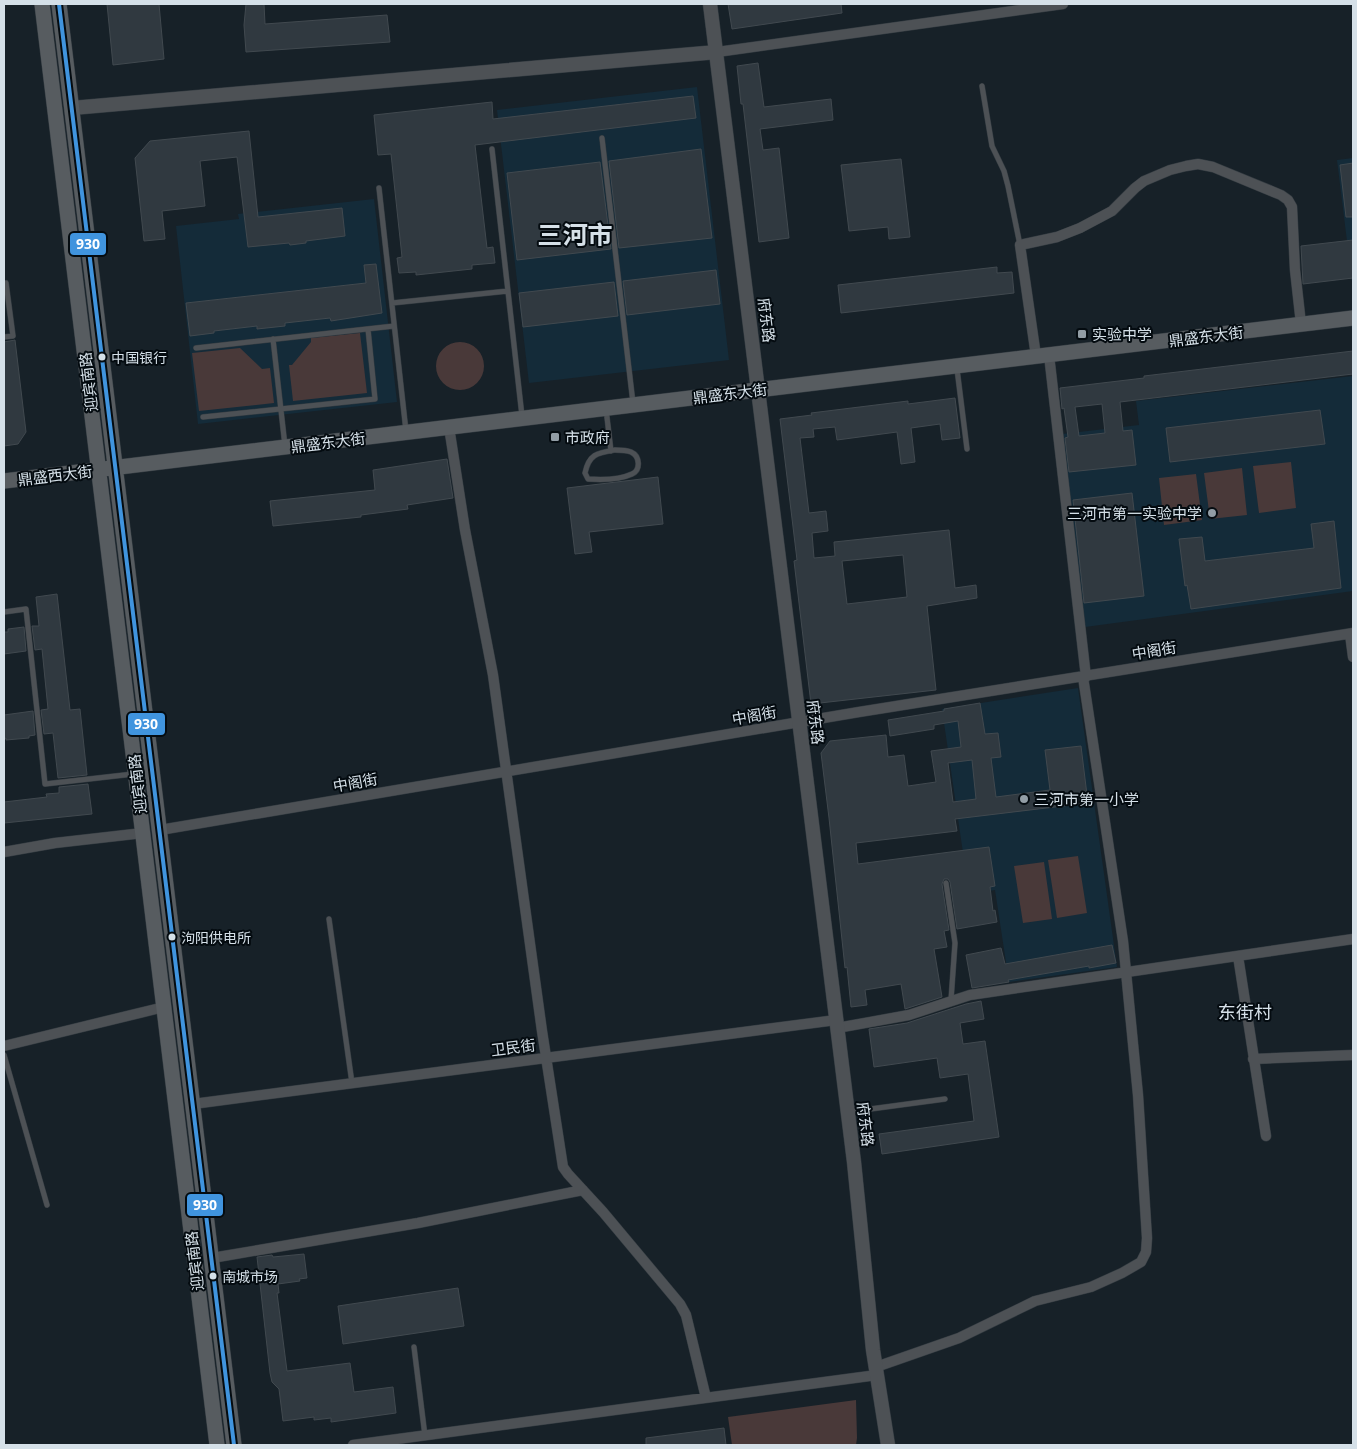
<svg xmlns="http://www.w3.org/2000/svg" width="1357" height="1449" font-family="'Open Sans','Noto Sans SC',sans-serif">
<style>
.built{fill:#142b39}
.green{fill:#493939}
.building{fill:#303940;stroke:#41494f;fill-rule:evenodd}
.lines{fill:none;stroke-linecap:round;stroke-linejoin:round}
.service-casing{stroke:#333b41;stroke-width:6}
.minor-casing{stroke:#333b41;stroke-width:11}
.tertiary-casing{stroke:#333b41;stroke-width:15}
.secondary-casing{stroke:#333b41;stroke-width:16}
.service{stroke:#4d5155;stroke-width:5}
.minor{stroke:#4d5155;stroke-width:10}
.tertiary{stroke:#4d5155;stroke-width:14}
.secondary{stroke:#575c60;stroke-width:15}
.bus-1-casing{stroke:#040b10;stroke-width:8}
.bus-1{stroke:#4094de;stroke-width:4}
.poi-dot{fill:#929da5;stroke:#040b10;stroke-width:2}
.bus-dot{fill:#d5e0e8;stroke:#040b10;stroke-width:2}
.labels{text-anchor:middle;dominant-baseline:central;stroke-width:4;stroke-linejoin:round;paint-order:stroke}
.bus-label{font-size:14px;fill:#d5e0e8;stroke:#040b10;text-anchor:start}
.street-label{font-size:15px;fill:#d5e0e8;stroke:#040b10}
.poi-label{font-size:15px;fill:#d5e0e8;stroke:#040b10;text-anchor:start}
.quarter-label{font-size:18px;fill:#d5e0e8;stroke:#040b10}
.town-label{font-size:25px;font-weight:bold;fill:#d5e0e8;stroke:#040b10}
.line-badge{stroke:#040b10;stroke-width:2}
.badge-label{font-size:14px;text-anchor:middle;font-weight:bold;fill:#fff}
</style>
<rect width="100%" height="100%" fill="#172128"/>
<!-- built -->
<path class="built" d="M697,87l32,273 -200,23 -32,-273z
M1353,158v132l-16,-130z
M374,199l23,203 -199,22 -22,-198 63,-7 -1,-5z
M1353,376v215l-268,36 -23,-193 77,-9 -3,-24z
M1078,688l39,279 -108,15 -14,-92 -26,4 -27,-185z"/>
<!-- green -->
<path class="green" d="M360,333l7,60 -74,8 -4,-36h3l19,-23v-4z
M436 366a24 24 0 1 1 48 0a24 24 0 1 1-48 0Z
M240,348l22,21 8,-1 4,35 -75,8 -7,-58z
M1291,462l5,46 -37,5 -6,-47z
M1242,468l5,47 -37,4 -6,-46z
M1196,474l6,46 -38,5 -5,-47z
M1078,856l9,57 -30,5 -9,-58z
M1044,862l8,57 -29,4 -9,-57z
M856,1400l1,38 -1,7h-124l-4,-28z"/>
<!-- building -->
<path class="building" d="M107,4h52l5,55 -51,6z
M246,4h18l1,20 122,-9 3,27 -144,10 -2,-27z
M728,4h113l1,9 -110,16z
M758,63l6,44 67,-8 2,21 -73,9 3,21 16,-2 10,90 -30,4 -16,-138h-2l-4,-38z
M693,96l3,22 -221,27 12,103 6,-1 2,16 -23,2v4l-56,6v-3l-17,1 -2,-15 5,-1 -11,-103 -13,1 -4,-40 118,-13 1,17z
M249,131l9,86 84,-9 3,28 -39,5v2l-16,2 -1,-2 -41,4 -11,-90 -37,4 5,45 -43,5 3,28 -21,2 -9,-83 15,-17z
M701,149l11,89 -93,10 -10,-87z
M901,159l9,78 -21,2 -1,-12 -39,4 -8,-66z
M600,162l11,87 -94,11 -10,-87z
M1353,163v54h-7l-6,-52z
M1353,240v38l-50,6 -2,-38z
M376,264l6,49 -51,8 -1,-3 -45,5v3l-28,3v-3l-43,5v2l-24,3 -4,-33 180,-20 -2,-18z
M997,267v6l15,-1 2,21 -173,20 -3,-28z
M716,270l4,34 -93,11 -4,-34z
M614,282l4,34 -95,11 -4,-34z
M15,340l11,92 -8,12 -14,2v-104z
M1353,351v23l-233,28 3,29 9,-1 4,35 -67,7 -4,-34 3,-1 -4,-29 -2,1 -2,-21 84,-10v-2zM1102,404l3,29 -26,3 -4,-29z
M955,398l5,40 -18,2 -2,-16 -29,4 4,34 -14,2 -4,-32 -60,8 -2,-13 -22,2 1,8 -14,1 9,75 17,-2 2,20 -16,2 2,25 21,-2 -1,-14 115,-12 6,58 21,-3 1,13 -50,8 9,84 -125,14 -17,-143 3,-1 -17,-141 32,-4 -1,-2 97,-12v3zM903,555l4,42 -60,7 -5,-43z
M1320,410l5,34 -155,18 -4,-34z
M447,459l6,39 -46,7 1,4 -47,6v2l-88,9 -3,-25 105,-11 -2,-20z
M658,477l5,47 -74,8 3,20 -17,2 -8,-66z
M1132,493l12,103 -60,7 -11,-103z
M1334,521l7,67 -150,21 -4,-24 -2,1 -6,-47 23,-2 3,24 109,-13 -3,-24z
M57,594l13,116 10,-1 7,66 -29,3 -5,-45 -9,1 -3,-24 7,-1 -6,-60 -7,1 -3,-24h7l-3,-29z
M24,627l2,24 -22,3v-22h4v-3z
M980,703l5,31 13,-1 3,24 -10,1 5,39 54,-7 -5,-40 36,-4 7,57 -133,16 2,12 -101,12 2,21 131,-17 6,39 -5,1 3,24 2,-1 2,12 -40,7 -7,-47 -2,-3h-4l-2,5 7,46 -5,1 3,16 -13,2 8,48 -37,12 -4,-25 -36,6 2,15 -16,2 -4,-40 -2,1 -16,-150 -8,-65 9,-12 56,-6 2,22 16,-2 4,31 28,-4 -5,-31 30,-4 -3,-26 -24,4v4l-44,7 -2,-16 56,-9v-2zM972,760l4,39 -23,3 -5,-39z
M33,711l2,24 -6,1v2l-23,2v-2l-2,1v-24z
M88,784l4,30 -88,9v-21l43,-5 -1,-3 13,-1v-6z
M1112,945l4,18 -27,5v-2l-81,14 1,2 -37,6 -6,-33 35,-7 4,16z
M981,1001l3,18 -24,4 3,21 22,-3 14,96 -117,17 -3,-20 95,-13 -6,-47 -28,4 -3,-20 -63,9 -5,-38 38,-6 59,-19z
M304,1254l3,24 -8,1 1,2 -22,3 1,9h-2l10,78 63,-8 4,29 39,-5 3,26 -65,9v-4l-17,2v-3l-31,4 -4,-32 -7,-7 -2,-9 -13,-116 15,-2 1,2z
M458,1288l6,38 -121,18 -5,-38z
M724,1428l2,17h-80v-7z"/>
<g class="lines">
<defs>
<path id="service" d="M982,86l10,60 12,25 4,15 12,59
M602,138l31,265
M492,149l30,267
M379,188l27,243
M4,284l2,-1 7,53 -9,1
M392,303l116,-12
M273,339l12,107
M196,348l198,-22
M957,369l10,80
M606,409l5,42
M203,417l172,-18 -7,-70
M615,450c6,0 11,0 16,2 9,4 10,18 1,22 -13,6 -30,6 -44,5l-3,-6c4,-19 12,-20 30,-23z
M4,612l22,-3 19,175 88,-10
M946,883l9,60 -4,57
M329,919l23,164
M4,1055l43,150
M848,1112l97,-13
M414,1347l11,89"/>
<path id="minor" d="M717,52l346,-48
M1049,355l37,322
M1036,356l-16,-111 37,-8 23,-9 32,-17 23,-23 9,-7 26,-11 16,-4 12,-2 15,3 68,28 7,5 4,7 3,63 6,54
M449,427l16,103 28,145 49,356 21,136 5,7 35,38 77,92 6,11 20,83
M1350,634l3,23
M160,830l699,-118 494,-79
M4,852l51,-9 88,-10
M1238,956l28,180
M837,1028l72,-13 61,-20 383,-56
M4,1046l160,-39
M1253,1059l100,-4
M193,1104l643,-84
M212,1258l206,-35 165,-33
M876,1367l83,-29 76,-37 56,-14 31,-14 19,-11 5,-10 1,-14 -9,-143 -15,-154 -40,-264
M353,1445l524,-70"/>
<path id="tertiary" d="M710,4l144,1158 19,188 15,95
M72,108l645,-56"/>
<path id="secondary" d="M42,4l175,1441
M59,4l175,1441
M4,481l1349,-163"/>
</defs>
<!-- service casing -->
<use href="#service" class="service-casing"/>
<!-- minor casing -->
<use href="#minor" class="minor-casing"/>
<!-- tertiary casing -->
<use href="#tertiary" class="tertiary-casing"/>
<!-- secondary casing -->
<use href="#secondary" class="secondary-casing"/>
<!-- service -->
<use href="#service" class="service"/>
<!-- minor -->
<use href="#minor" class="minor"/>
<!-- tertiary -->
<use href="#tertiary" class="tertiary"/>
<!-- secondary -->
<use href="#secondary" class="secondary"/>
<defs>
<path id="bus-1" d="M59,4l175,1441"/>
</defs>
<!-- bus-1 casing -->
<use href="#bus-1" class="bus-1-casing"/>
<!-- bus-1 -->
<use href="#bus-1" class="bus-1"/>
</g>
<!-- markers -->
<g class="poi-dot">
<rect x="1077" y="329" width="10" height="10" rx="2.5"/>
<rect x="550" y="432" width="10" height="10" rx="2.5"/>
<circle cx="1212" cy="513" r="5"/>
<circle cx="1024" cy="799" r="5"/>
</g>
<g class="bus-dot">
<circle cx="102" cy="357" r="4.5"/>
<circle cx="172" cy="937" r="4.5"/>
<circle cx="213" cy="1276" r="4.5"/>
</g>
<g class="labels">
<!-- bus labels -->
<g class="bus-label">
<text x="111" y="357">中国银行</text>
<text x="181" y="937">泃阳供电所</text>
<text x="222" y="1276">南城市场</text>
</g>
<!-- street labels -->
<g class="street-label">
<text transform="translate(767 320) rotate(83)">府东路</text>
<text transform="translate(1206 336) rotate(-7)">鼎盛东大街</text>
<text transform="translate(88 382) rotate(-97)">迎宾南路</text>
<text transform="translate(730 393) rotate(-7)">鼎盛东大街</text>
<text transform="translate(328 442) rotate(-7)">鼎盛东大街</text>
<text transform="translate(55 475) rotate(-7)">鼎盛西大街</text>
<text transform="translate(1154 650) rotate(-9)">中阁街</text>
<text transform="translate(754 715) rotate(-10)">中阁街</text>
<text transform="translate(816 722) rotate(83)">府东路</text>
<text transform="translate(355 782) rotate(-10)">中阁街</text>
<text transform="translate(137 784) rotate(-97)">迎宾南路</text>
<text transform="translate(513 1047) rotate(-7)">卫民街</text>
<text transform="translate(866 1124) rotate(83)">府东路</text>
<text transform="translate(194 1261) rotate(-97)">迎宾南路</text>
</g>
<!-- poi labels -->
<g class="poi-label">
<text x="1092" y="334">实验中学</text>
<text x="565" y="437">市政府</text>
<text x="1202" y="513" text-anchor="end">三河市第一实验中学</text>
<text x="1034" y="799">三河市第一小学</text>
</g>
<!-- quarter labels -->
<g class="quarter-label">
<text x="1245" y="1012">东街村</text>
</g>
<!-- town labels -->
<g class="town-label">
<text x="575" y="234">三河市</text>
</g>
</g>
<g class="line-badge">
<rect x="69" y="232" width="38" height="24" rx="5" fill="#4094de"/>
<rect x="127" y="712" width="39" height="24" rx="5" fill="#4094de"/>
<rect x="186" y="1193" width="38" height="24" rx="5" fill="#4094de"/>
</g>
<g class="badge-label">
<text x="88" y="249">930</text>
<text x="146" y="729">930</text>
<text x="205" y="1210">930</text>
</g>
<!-- border -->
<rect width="1357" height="1449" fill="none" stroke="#d5e0e8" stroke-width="10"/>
</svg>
